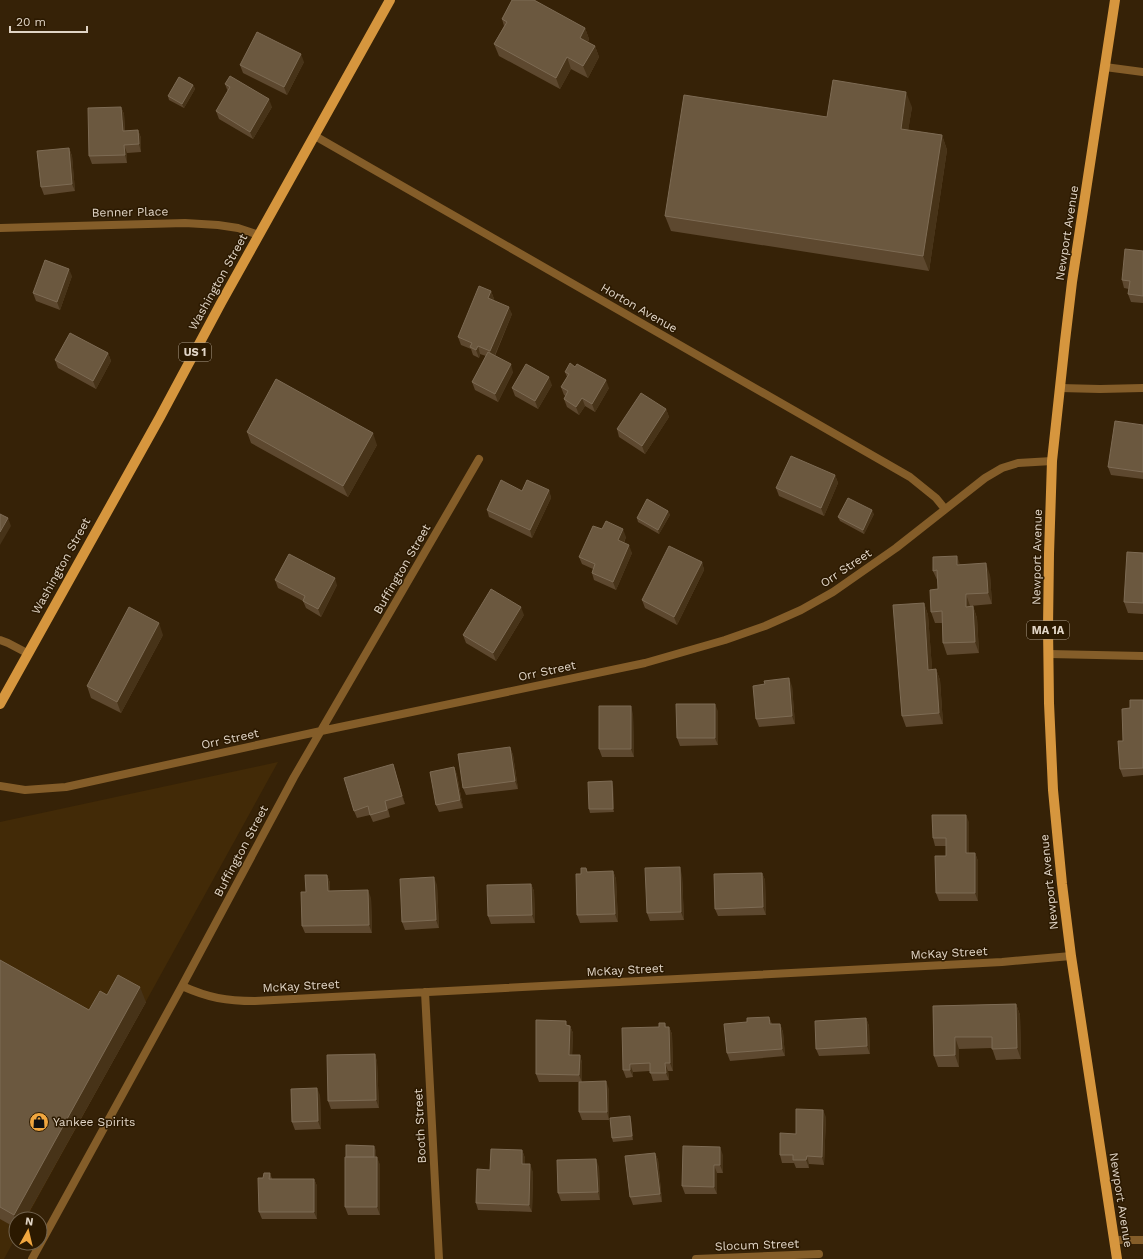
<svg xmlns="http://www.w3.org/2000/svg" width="1143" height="1259" font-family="'Work Sans',sans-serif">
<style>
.built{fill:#422a07}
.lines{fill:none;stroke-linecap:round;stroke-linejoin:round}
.street{stroke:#845d29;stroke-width:8}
.primary{stroke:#d6963e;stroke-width:10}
.wall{fill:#5d482f}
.shaded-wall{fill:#473318}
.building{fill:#6b583f;stroke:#7d6b54}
.labels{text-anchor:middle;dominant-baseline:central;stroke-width:3;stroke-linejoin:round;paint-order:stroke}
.shield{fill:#2b1900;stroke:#aa9c8a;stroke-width:1}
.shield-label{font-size:11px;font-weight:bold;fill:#e0d4c5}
.street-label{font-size:12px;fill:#e0d4c5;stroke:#2b1900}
.poi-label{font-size:12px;fill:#e0d4c5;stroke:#2b1900;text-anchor:start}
</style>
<rect width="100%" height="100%" fill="#362207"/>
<!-- built -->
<path class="built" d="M278,762l-252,457h-10v18l-12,22h-4v-437z"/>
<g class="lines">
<!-- street -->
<path class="street" d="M1105,67l38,5
M315,136l595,341 26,21 9,11
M0,228l185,-5 33,2 20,3 21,7
M1060,388l40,1 43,-1
M0,640l8,3 19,10
M1049,654l94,2
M0,786l25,4 41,-3 255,-56 324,-68 80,-23 40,-14 36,-16 32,-18 63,-44 89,-70 17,-10 16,-5 34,-2
M182,986c27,12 44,15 73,15l747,-39 69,-6
M425,992l14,267
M1114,1240h29
M32,1259l150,-273 112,-209 185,-318
M696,1259l123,-5"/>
<!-- primary -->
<path class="primary" d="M1115,0l-43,282 -7,59 -13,120 -3,93 -1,73 1,76 4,87 9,94 9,72 46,303
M0,704l160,-287 61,-114 169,-303"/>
</g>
<!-- wall -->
<path class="wall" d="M502,19l83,9 4,11 -1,3 7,4 4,11 -11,21 -17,-9 -11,20 -61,-33 -5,-12 10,-18z
M304,62l-17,33 -44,-22 -3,-8z
M225,84l47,23 -19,32 -34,-20 -3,-8 12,-19z
M193,85l2,4 -11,19 -15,-8 -1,-4z
M121,107l3,7 1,17 13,-1 3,8v14l-14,1v10l-35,1 -3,-8z
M912,107l-4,23 34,5 5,15 -18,121 -258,-40 -6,-15 162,-99z
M69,148l3,8 3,35 -31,4 -3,-8z
M1143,251v52l-12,-1 -3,-8 1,-5 -5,-1 -2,-8z
M72,276l-12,34 -24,-9 -3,-8z
M491,291l3,8 -1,1 19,14 -17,42 18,16 -15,30 -23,-12 -3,-8 14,-26 -6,-2 -1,4 -6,-3 -2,-6 -10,-4 -3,-8z
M108,353l3,8 -15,28 -38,-21 -3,-8z
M565,372l44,16 -14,24 -10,-6 -6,9 -12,-8 -3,-8 2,-3 -2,-1 -3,-8 6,-10z
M552,385l-14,24 -23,-13 -3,-8z
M666,409l3,8 -24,37 -26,-17 -2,-8z
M1143,425v54l-32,-4 -3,-8z
M247,432l130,13 -29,52 -97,-54z
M835,475l3,8 -14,33 -45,-20 -3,-8z
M549,490l2,8 -19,40 -43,-21 -2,-7 35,-19z
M668,511l2,4 -11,19 -21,-12 -1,-4z
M874,514l-10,20 -24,-13 -2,-4z
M602,529l24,8 -2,6 8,10 -16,37 -22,-10 -2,-7 1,-4 -11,-5 -3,-7z
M1143,553v61l-15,-1 -4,-11z
M702,562l2,8 -27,55 -32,-17 -3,-8z
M960,564l30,11 2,29 -22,2h3l4,12 2,35 -32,2 -4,-12 -1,-20h-7l-4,-11 7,-23v-7l-5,-11z
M275,580l62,5 -16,32 -15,-9 -3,-7 -25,-13z
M924,603l4,12 4,54h4l4,11 3,44 -37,3 -4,-11z
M524,615l-28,46 -30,-18 -3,-8z
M163,635l-42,78 -30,-15 -4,-12z
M792,686l3,38 -36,3 -3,-8z
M1143,700v75l-20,2 -3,-8 3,-28 7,-33z
M718,711v34l-38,1 -3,-8z
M633,714l1,43h-32l-3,-8z
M510,747l3,8 5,34 -52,6 -3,-7z
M454,767l3,8 6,33 -24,4 -3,-7z
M395,771l10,33 -17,5 2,8 -17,5 -3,-7 -13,3 -3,-7z
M613,785l1,27 -24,1 -1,-4z
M969,822v31h6l3,8v40h-39l-3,-8 10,-37v-10h-11l-2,-8z
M613,871l3,8 2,43 -38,1 -3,-8 4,-41 7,-2z
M762,873l3,7 1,35 -48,1 -3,-7z
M327,875l3,8v8l41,7 1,35h-67l-3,-7 4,-34z
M682,875l2,45 -34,1 -3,-8z
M531,884l3,7 1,32 -44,1 -3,-8z
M437,885l2,43 -34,2 -3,-8z
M0,960l89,50 18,-15 39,7 -121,217h-9v9l-16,-9z
M1016,1004l4,11 1,44 -25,1 -4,-12 -33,1v18h-21l-4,-11 -1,-50z
M769,1017l3,7h8l3,8 2,24 -55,5 -3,-8 20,-31z
M866,1018l3,8 1,28 -51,2 -3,-7z
M665,1023l1,4h3l3,7 1,37h-5l1,9 -16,1 -3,-10 -17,1v5l-7,1 -3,-8 36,-43z
M567,1025l3,1 3,7 -1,22h8l2,8v19l27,7v31h-27l-3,-8v-30h-40l-3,-8z
M375,1054l2,8 2,46 -48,1 -3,-8z
M320,1095l1,34 -26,1 -3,-8z
M826,1117l-2,48 -15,-1v4h-13l-2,-5h-12l-2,-8 16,-21z
M631,1120l2,20 -20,2 -1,-4z
M376,1150v7l4,8v50h-32l-3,-8z
M522,1150l3,8v6l8,8 -1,40 -54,-2 -2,-7 14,-33z
M655,1153l3,7 4,42 -29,3 -3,-8z
M723,1155v18h-6v21h-32l-3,-8z
M599,1167l1,33 -39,1 -3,-8z
M270,1173l2,6h42l3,7v33h-55l-3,-7 4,-34z"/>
<!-- shaded-wall -->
<path class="shaded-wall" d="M585,28l4,11 -5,10 -4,-11z
M595,46l4,11 -11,21 -5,-12z
M301,54l3,8 -17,33 -3,-8z
M567,57l4,12 -11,20 -4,-11z
M193,85l2,4 -11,19 -2,-4z
M906,92l6,15 -6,37 -5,-15z
M269,99l3,8 -19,32 -3,-7z
M121,107l3,7 1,25 -2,-8z
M138,130l3,8v14l-2,-8z
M942,135l5,15 -18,121 -6,-15z
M124,145l3,8v10l-2,-8z
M69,148l3,8 3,35 -3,-7z
M69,269l3,7 -12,34 -3,-8z
M491,291l3,8 -3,7 -3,-8z
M509,307l3,7 -19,45 -3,-8z
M478,346l2,8 -1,4 -3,-8z
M108,353l3,8 -15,28 -3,-8z
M511,364l2,8 -15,30 -3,-8z
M549,377l3,8 -14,24 -3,-8z
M606,380l3,8 -14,24 -3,-8z
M582,398l3,8 -6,9 -3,-8z
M666,409l3,8 -24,37 -3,-8z
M373,433l4,12 -29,52 -5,-11z
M835,475l3,8 -14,33 -3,-8z
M549,490l2,8 -19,40 -2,-8z
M872,510l2,4 -10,20 -1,-4z
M668,511l2,4 -11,19 -1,-4z
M8,518l3,8 -11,19v-13z
M623,529l3,8 -5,11 -3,-8z
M629,545l3,8 -16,37 -3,-8z
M957,556l4,11 -4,-2z
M702,562l2,8 -27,55 -3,-8z
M986,563l4,12 2,29 -4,-11z
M335,578l2,7 -16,32 -3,-8z
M966,594l4,12 1,12 -5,-11z
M924,603l4,12 5,66 -5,-11z
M973,606l4,12 2,35 -4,-11z
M521,607l3,8 -28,46 -3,-8z
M159,623l4,12 -42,78 -4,-11z
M936,669l4,11 3,44 -4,-11z
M789,678l3,8 3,38 -3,-8z
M715,704l3,7v34l-3,-7z
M631,706l2,8 1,43 -3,-8z
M510,747l3,8 5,34 -3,-8z
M393,764l2,7 10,33 -3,-8z
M454,767l3,8 6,33 -3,-8z
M612,781l1,4 1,27 -1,-3z
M966,815l3,7v39l-3,-8z
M975,853l3,8v40l-3,-8z
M680,867l2,8 2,45 -3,-8z
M613,871l3,8 2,43 -3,-8z
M762,873l3,7 1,35 -3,-8z
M327,875l3,8v15l-2,-7z
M434,877l3,8 2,43 -3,-8z
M531,884l3,7 1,32 -3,-8z
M368,890l3,8 1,35 -3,-8z
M140,987l6,15 -121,217h-9v2l-2,-6z
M1016,1004l4,11 1,44 -4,-11z
M769,1017l3,7h-2z
M866,1018l3,8 1,28 -3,-8z
M780,1024l3,8 2,24 -3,-7z
M570,1026l3,7 -1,30 -3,-8z
M669,1027l3,7 1,37 -3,-8z
M955,1037l4,12v18l-4,-12z
M375,1054l2,8 2,46 -3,-8z
M580,1055l2,8v19l-3,-7z
M665,1063l3,8 1,9 -3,-7z
M630,1064l3,8v5l-3,-7z
M606,1081l3,8v31l-2,-8z
M317,1088l3,7 1,34 -3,-8z
M823,1110l3,7 -2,48 -2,-8z
M630,1116l1,4 2,20 -1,-4z
M374,1146l2,4v11l-2,-4z
M720,1147l3,8v18l-3,-8z
M522,1150l3,8v14l-3,-8z
M655,1153l3,7 4,42 -2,-8z
M807,1156l2,8v4l-3,-8z
M377,1157l3,8v50l-3,-8z
M596,1159l3,8 1,33 -2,-8z
M530,1164l3,8 -1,40 -3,-7z
M714,1165l3,8v21l-3,-7z
M314,1179l3,7v33l-3,-7z"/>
<!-- building -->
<path class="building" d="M512,0h22l51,28 -5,10 15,8 -12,20 -16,-9 -11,21 -62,-34 13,-22 -5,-3z
M257,32l44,22 -17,33 -44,-22z
M230,76l39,23 -19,33 -34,-21 14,-24 -5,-3z
M179,77l14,8 -11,19 -14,-8z
M833,80l73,12 -5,37 41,6 -19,121 -258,-40 19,-121 143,22z
M121,107l2,24 15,-1 1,14 -15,1 1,10 -36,1 -1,-48z
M69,148l3,36 -31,3 -4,-36z
M1125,249l18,2v45l-15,-2 2,-13 -8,-1z
M45,260l24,9 -12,33 -24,-9z
M479,286l12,5 -3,7 21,9 -19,44 -12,-5 -2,4 -6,-3 2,-4 -14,-6z
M70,333l38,20 -15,28 -38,-21z
M488,352l23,12 -16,30 -23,-12z
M570,363l5,4 2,-3 29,16 -14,24 -10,-6 -6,9 -12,-8 4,-8 -7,-4 8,-13 -4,-2z
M526,364l23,13 -14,24 -23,-13z
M276,379l97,54 -30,53 -96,-54z
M641,393l25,16 -24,37 -25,-17z
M1115,421l28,4v47l-35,-5z
M791,456l44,19 -14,33 -45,-20z
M501,480l21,11 5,-11 22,10 -19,40 -43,-20z
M848,498l24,12 -9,20 -25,-13z
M647,499l21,12 -10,19 -21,-12z
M0,514l8,4 -8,14z
M606,521l17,8 -5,11 11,5 -16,37 -21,-9 3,-9 -16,-7 14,-31 9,3z
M669,546l33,16 -28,55 -32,-17z
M1127,552l16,1v50l-19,-1z
M289,554l46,24 -17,31 -15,-8 2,-5 -30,-16z
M957,556v9l29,-2 2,30 -22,1v13l7,-1 2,36 -32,1 -1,-32 -11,1 -1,-22 8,-1 -1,-19 -4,1v-14z
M491,589l30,18 -28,46 -30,-18z
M924,603l4,67 8,-1 3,44 -37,3 -9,-111z
M129,607l30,16 -42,79 -30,-16z
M789,678l3,38 -36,3 -3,-33 12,-2 -1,-3z
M1130,700h13v68l-23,1 -2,-28h5l-1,-32 8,-1z
M676,704h39v34h-38z
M599,706h32v43h-32z
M510,747l5,34 -52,7 -5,-34z
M393,764l9,32 -17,5 2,9 -17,5 -2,-9 -14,5 -10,-33z
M454,767l6,33 -24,5 -6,-33z
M612,781l1,28h-24l-1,-27z
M932,815h34v38h9v40h-39l-1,-37h11v-18h-13z
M680,867l1,45 -34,1 -2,-45z
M581,868h5l1,4 26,-1 2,43 -38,1 -1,-41h5z
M762,873l1,34 -48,2 -1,-35z
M305,875h22l1,16 40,-1 1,35 -67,1 -1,-34h5z
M434,877l2,43 -34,2 -2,-43z
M531,884l1,31 -44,1 -1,-31z
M0,960l89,50 11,-19 7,4 11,-20 22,12 -126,228 -14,-8z
M1016,1004l1,44 -25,1v-12h-37v18l-21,1 -1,-50z
M769,1017l1,7h10l2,25 -55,4 -3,-29 23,-2v-4z
M866,1018l1,28 -51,3 -1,-28z
M536,1020l30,1v4l4,1 -1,29h11l-1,20 -43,-1z
M659,1023h6v4h4l1,36h-5l1,10h-16v-10l-20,1v6h-7l-1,-42 37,-1z
M375,1054l1,46 -48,1 -1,-46z
M606,1081l1,31h-28v-30z
M317,1088l1,33 -26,1 -1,-33z
M796,1109l27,1 -1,47 -15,-1 -1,4h-13v-5h-13v-22l16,1z
M630,1116l2,20 -20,2 -2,-20z
M346,1145l28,1v11h-28z
M683,1146l37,1v18h-6v22l-32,-1z
M491,1149l31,1v14h8l-1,41 -53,-2 1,-34 13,1z
M655,1153l5,41 -30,3 -5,-41z
M345,1157h32v50h-32z
M596,1159l2,33 -40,1 -1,-33z
M264,1173h6l-1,6h45v33h-55l-1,-34h5z"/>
<!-- icons -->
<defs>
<symbol id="shop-disc" viewBox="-11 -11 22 22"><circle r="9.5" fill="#f0a63f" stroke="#2b1900"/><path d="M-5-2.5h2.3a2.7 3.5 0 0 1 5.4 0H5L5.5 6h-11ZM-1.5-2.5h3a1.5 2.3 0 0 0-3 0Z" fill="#111"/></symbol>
</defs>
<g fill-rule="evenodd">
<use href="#shop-disc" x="28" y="1111" width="22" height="22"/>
</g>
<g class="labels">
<!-- shield labels -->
<g class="shield">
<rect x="179" y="343" width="32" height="18" rx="3"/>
<rect x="1027" y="621" width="42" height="18" rx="3"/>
</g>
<g class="shield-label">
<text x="195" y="352">US 1</text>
<text x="1048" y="630">MA 1A</text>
</g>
<!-- street labels -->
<g class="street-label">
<text transform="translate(130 212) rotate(-1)">Benner Place</text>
<text transform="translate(1067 233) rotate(-81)">Newport Avenue</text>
<text transform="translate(218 282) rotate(-61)">Washington Street</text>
<text transform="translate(639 308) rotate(30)">Horton Avenue</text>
<text transform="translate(1037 557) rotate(-89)">Newport Avenue</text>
<text transform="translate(61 566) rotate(-61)">Washington Street</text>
<text transform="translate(846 568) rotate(-34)">Orr Street</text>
<text transform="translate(402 569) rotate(-60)">Buffington Street</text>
<text transform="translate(547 671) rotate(-12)">Orr Street</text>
<text transform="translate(230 739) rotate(-12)">Orr Street</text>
<text transform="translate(241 851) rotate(-62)">Buffington Street</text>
<text transform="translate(1049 882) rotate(-96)">Newport Avenue</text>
<text transform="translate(949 953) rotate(-3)">McKay Street</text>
<text transform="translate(625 970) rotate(-3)">McKay Street</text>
<text transform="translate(301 986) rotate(-3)">McKay Street</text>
<text transform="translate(420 1126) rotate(-93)">Booth Street</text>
<text transform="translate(1121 1200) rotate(81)">Newport Avenue</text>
<text transform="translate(757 1245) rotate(-2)">Slocum Street</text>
</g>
<!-- poi labels -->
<g class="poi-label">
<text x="53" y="1122">Yankee Spirits</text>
</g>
</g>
<!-- north arrow -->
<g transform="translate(28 1231) rotate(8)"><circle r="19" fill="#2b1900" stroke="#73644f"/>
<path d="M0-3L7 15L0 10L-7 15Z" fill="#f0a63f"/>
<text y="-6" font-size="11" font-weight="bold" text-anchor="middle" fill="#e0d4c5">N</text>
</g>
<!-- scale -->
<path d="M10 26v6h77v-6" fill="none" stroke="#e0d4c5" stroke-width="2"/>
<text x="16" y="26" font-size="12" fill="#e0d4c5" stroke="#2b1900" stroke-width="3" paint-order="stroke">20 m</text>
</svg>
